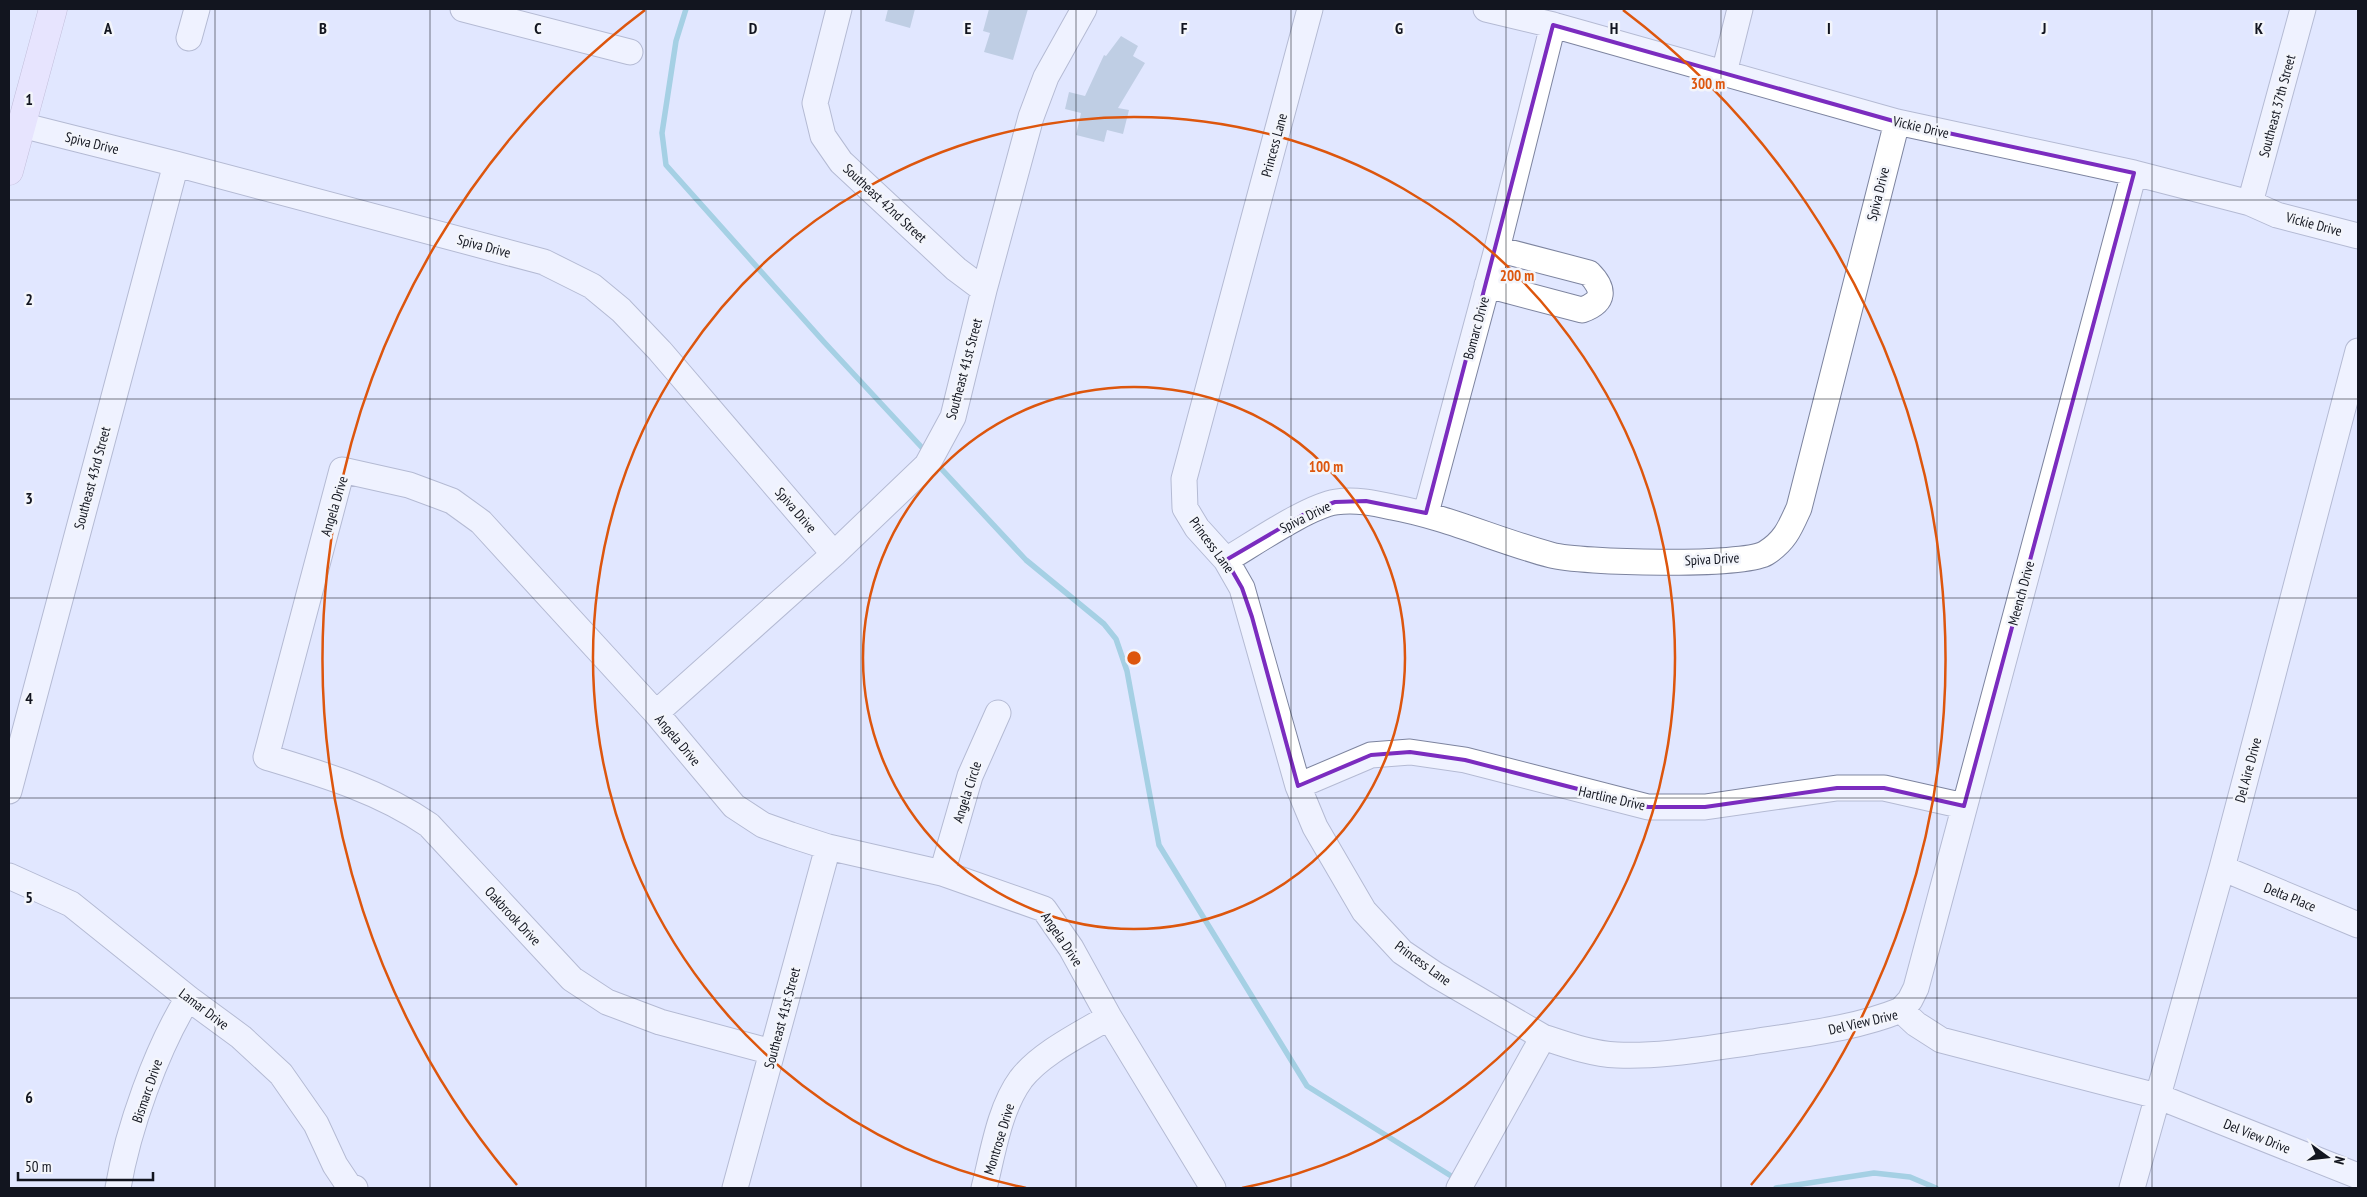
<svg xmlns="http://www.w3.org/2000/svg" width="2367" height="1197" font-family="'PT Sans Narrow',sans-serif">
<style>
.lines{fill:none;stroke-linecap:round;stroke-linejoin:round}
.stream{stroke:#5cb3c3;stroke-width:5.5}
.building{fill:#96afc4}
.minor-casing{stroke:#7d849f;stroke-width:27}
.major-casing{stroke:#998bad;stroke-width:29}
.minor{stroke:#fff;stroke-width:25}
.major{stroke:#eddffc;stroke-width:28}
.marked{fill:none;stroke:#7b2cbf;stroke-width:4;stroke-linejoin:round}
.grid{fill:none;stroke:#12151f;stroke-width:1;stroke-opacity:0.55}
.ring{fill:none;stroke:#dd560d;stroke-width:2.5}
.labels{text-anchor:middle;dominant-baseline:central;stroke-width:5;stroke-linejoin:round;paint-order:stroke}
.street-label{font-size:14px;fill:#12151f;stroke:#f3f5fb}
.grid-label{font-size:16px;text-anchor:middle;font-weight:bold;fill:#12151f;stroke:#f3f5fb;stroke-width:5;stroke-linejoin:round;paint-order:stroke}
.centre{fill:#dd560d;stroke:#f3f5fb;stroke-width:2.5}
.ring-label{font-size:15px;text-anchor:middle;font-weight:bold;fill:#dd560d;stroke:#f3f5fb;stroke-width:5;stroke-linejoin:round;paint-order:stroke}
</style>
<rect width="100%" height="100%" fill="#e1e7ff"/>
<g class="lines">
<!-- stream -->
<path class="stream" d="M686,9l-10,32 -14,92 4,32 158,177 103,111
M935,462l91,98 78,64 12,15 11,32 32,174 148,241 149,93
M1776,1188l98,-15 36,4 26,11"/>
</g>
<!-- building -->
<path class="building" d="M888,9h27l-5,19 -25,-7z
M989,9h39l-15,51 -29,-8 6,-19 -7,-2z
M1121,36l17,10 -5,10 12,7 -27,45 11,2 -6,24 -16,-4 -3,12 -28,-7 5,-22 -16,-4 4,-17 16,4 19,-41 2,1z"/>
<g class="lines">
<defs>
<path id="minor" d="M463,9l167,43
M839,9l-24,94 8,33 18,26 115,107 28,21
M1310,9l-126,470 1,29 12,20 29,32 16,28 56,198 17,41 49,84 38,41 34,23 107,62
M1486,9l67,16 344,97 237,51 116,30 27,12 81,21
M189,38l8,-29
M1724,73l16,-64
M21,125l155,39 368,98 48,24 29,24 39,41 174,203
M2250,203l53,-194
M1487,285l95,25c23,-8 23,-21 7,-37l-92,-24
M1426,513l71,-264 56,-224
M1226,560c26,-15 82,-54 110,-58 19,-3 38,1 56,5 55,10 106,34 159,48 29,8 193,12 215,-2 19,-12 24,-25 33,-45l98,-386
M656,713l178,-159 93,-89 26,-48 31,-127 47,-173 15,-40 38,-68
M1298,786l73,-31 39,-3 55,8 183,47h57l132,-19h47l80,18
M9,791l167,-627
M2222,868l136,57
M942,873l28,-97 28,-63
M9,876l62,28 117,94 53,39 40,37 35,50 19,41 14,21 6,2
M1901,1010l9,-10 6,-12 218,-815
M772,1052l-112,-30 -53,-20 -35,-23 -143,-154c-49,-34 -107,-51 -163,-68l76,-287 67,15 43,16 29,21 175,191 78,93 29,19 28,10 37,12 114,26 102,36 27,39 38,69 104,171
M118,1188c10,-59 38,-138 70,-190
M735,1188l93,-341
M984,1188c9,-35 15,-79 37,-109 20,-26 60,-45 88,-62
M1459,1188l84,-151c24,8 49,17 74,18 46,2 91,-7 136,-13 50,-8 101,-13 148,-32l15,14 25,16 216,56 201,80
M2132,1188l90,-320 136,-517"/>
<path id="major" d="M9,171l44,-162"/>
</defs>
<!-- minor casing -->
<use href="#minor" class="minor-casing"/>
<!-- major casing -->
<use href="#major" class="major-casing"/>
<!-- minor -->
<use href="#minor" class="minor"/>
<!-- major -->
<use href="#major" class="major"/>
</g>
<!-- marked area -->
<path d="M0 0H2367V1197H0ZM1553,25l344,97 237,51 -170,633 -80,-18h-47l-132,19h-57l-183,-47 -55,-8 -39,3 -73,31 -46,-169 -10,-29 -16,-28 82,-48 27,-10 31,-1 60,12z" fill="#e1e7ff" fill-opacity=".55" fill-rule="evenodd"/>
<path class="marked" d="M1553,25l344,97 237,51 -170,633 -80,-18h-47l-132,19h-57l-183,-47 -55,-8 -39,3 -73,31 -46,-169 -10,-29 -16,-28 82,-48 27,-10 31,-1 60,12z"/>
<!-- grid -->
<path class="grid" d="M215,9v1179M430,9v1179M646,9v1179M861,9v1179M1076,9v1179M1291,9v1179M1506,9v1179M1721,9v1179M1937,9v1179M2152,9v1179M9,200h2349M9,399h2349M9,598h2349M9,798h2349M9,998h2349"/>
<!-- distance rings -->
<g class="ring">
<circle cx="1134" cy="658" r="271"/>
<path d="M1026 1188A541 541 0 1 1 1242 1188"/>
<path d="M517 1185A812 812 0 0 1 645 10M1623 10A812 812 0 0 1 1751 1185"/>
</g>
<g class="labels">
<!-- street labels -->
<g class="street-label">
<text transform="translate(2277 106) rotate(-75)">Southeast 37th Street</text>
<text transform="translate(1921 127) rotate(13)">Vickie Drive</text>
<text transform="translate(92 143) rotate(14)">Spiva Drive</text>
<text transform="translate(1274 145) rotate(-75)">Princess Lane</text>
<text transform="translate(1878 194) rotate(-76)">Spiva Drive</text>
<text transform="translate(885 203) rotate(43)">Southeast 42nd Street</text>
<text transform="translate(2314 224) rotate(15)">Vickie Drive</text>
<text transform="translate(484 246) rotate(15)">Spiva Drive</text>
<text transform="translate(1476 328) rotate(-75)">Bomarc Drive</text>
<text transform="translate(964 369) rotate(-75)">Southeast 41st Street</text>
<text transform="translate(92 478) rotate(-75)">Southeast 43rd Street</text>
<text transform="translate(334 506) rotate(-73)">Angela Drive</text>
<text transform="translate(796 510) rotate(49)">Spiva Drive</text>
<text transform="translate(1305 517) rotate(-26)">Spiva Drive</text>
<text transform="translate(1212 545) rotate(54)">Princess Lane</text>
<text transform="translate(1712 559) rotate(-3)">Spiva Drive</text>
<text transform="translate(2021 593) rotate(-75)">Meench Drive</text>
<text transform="translate(678 740) rotate(50)">Angela Drive</text>
<text transform="translate(2248 770) rotate(-75)">Del Aire Drive</text>
<text transform="translate(967 792) rotate(-72)">Angela Circle</text>
<text transform="translate(1612 798) rotate(13)">Hartline Drive</text>
<text transform="translate(2290 897) rotate(22)">Delta Place</text>
<text transform="translate(513 916) rotate(47)">Oakbrook Drive</text>
<text transform="translate(1062 939) rotate(56)">Angela Drive</text>
<text transform="translate(1423 963) rotate(36)">Princess Lane</text>
<text transform="translate(204 1009) rotate(37)">Lamar Drive</text>
<text transform="translate(782 1018) rotate(-75)">Southeast 41st Street</text>
<text transform="translate(1863 1022) rotate(-13)">Del View Drive</text>
<text transform="translate(147 1091) rotate(-71)">Bismarc Drive</text>
<text transform="translate(2257 1136) rotate(22)">Del View Drive</text>
<text transform="translate(999 1139) rotate(-73)">Montrose Drive</text>
</g>
</g>
<g class="grid-label">
<text x="108" y="34">A</text>
<text x="323" y="34">B</text>
<text x="538" y="34">C</text>
<text x="753" y="34">D</text>
<text x="968" y="34">E</text>
<text x="1184" y="34">F</text>
<text x="1399" y="34">G</text>
<text x="1614" y="34">H</text>
<text x="1829" y="34">I</text>
<text x="2044" y="34">J</text>
<text x="2259" y="34">K</text>
<text x="29" y="105">1</text>
<text x="29" y="305">2</text>
<text x="29" y="504">3</text>
<text x="29" y="704">4</text>
<text x="29" y="903">5</text>
<text x="29" y="1103">6</text>
</g>
<circle cx="1134" cy="658" r="8" class="centre"/>
<g class="ring-label">
<text x="1708" y="89">300 m</text>
<text x="1517" y="281">200 m</text>
<text x="1326" y="472">100 m</text>
</g>
<!-- border -->
<rect width="2367" height="1197" fill="none" stroke="#12151f" stroke-width="20"/>
<!-- north arrow -->
<g transform="translate(2327 1157) rotate(105)" stroke="#f3f5fb" stroke-width="4" paint-order="stroke">
<path d="M0-4L9 19L0 12L-9 19Z" fill="#12151f"/>
<text y="-8" font-size="14" font-weight="bold" text-anchor="middle" fill="#12151f">N</text>
</g>
<!-- scale -->
<path d="M18 1172v8h135v-8" fill="none" stroke="#12151f" stroke-width="2.5"/>
<text x="25" y="1172" font-size="15" fill="#12151f" stroke="#f3f5fb" stroke-width="4" paint-order="stroke">50 m</text>
</svg>
